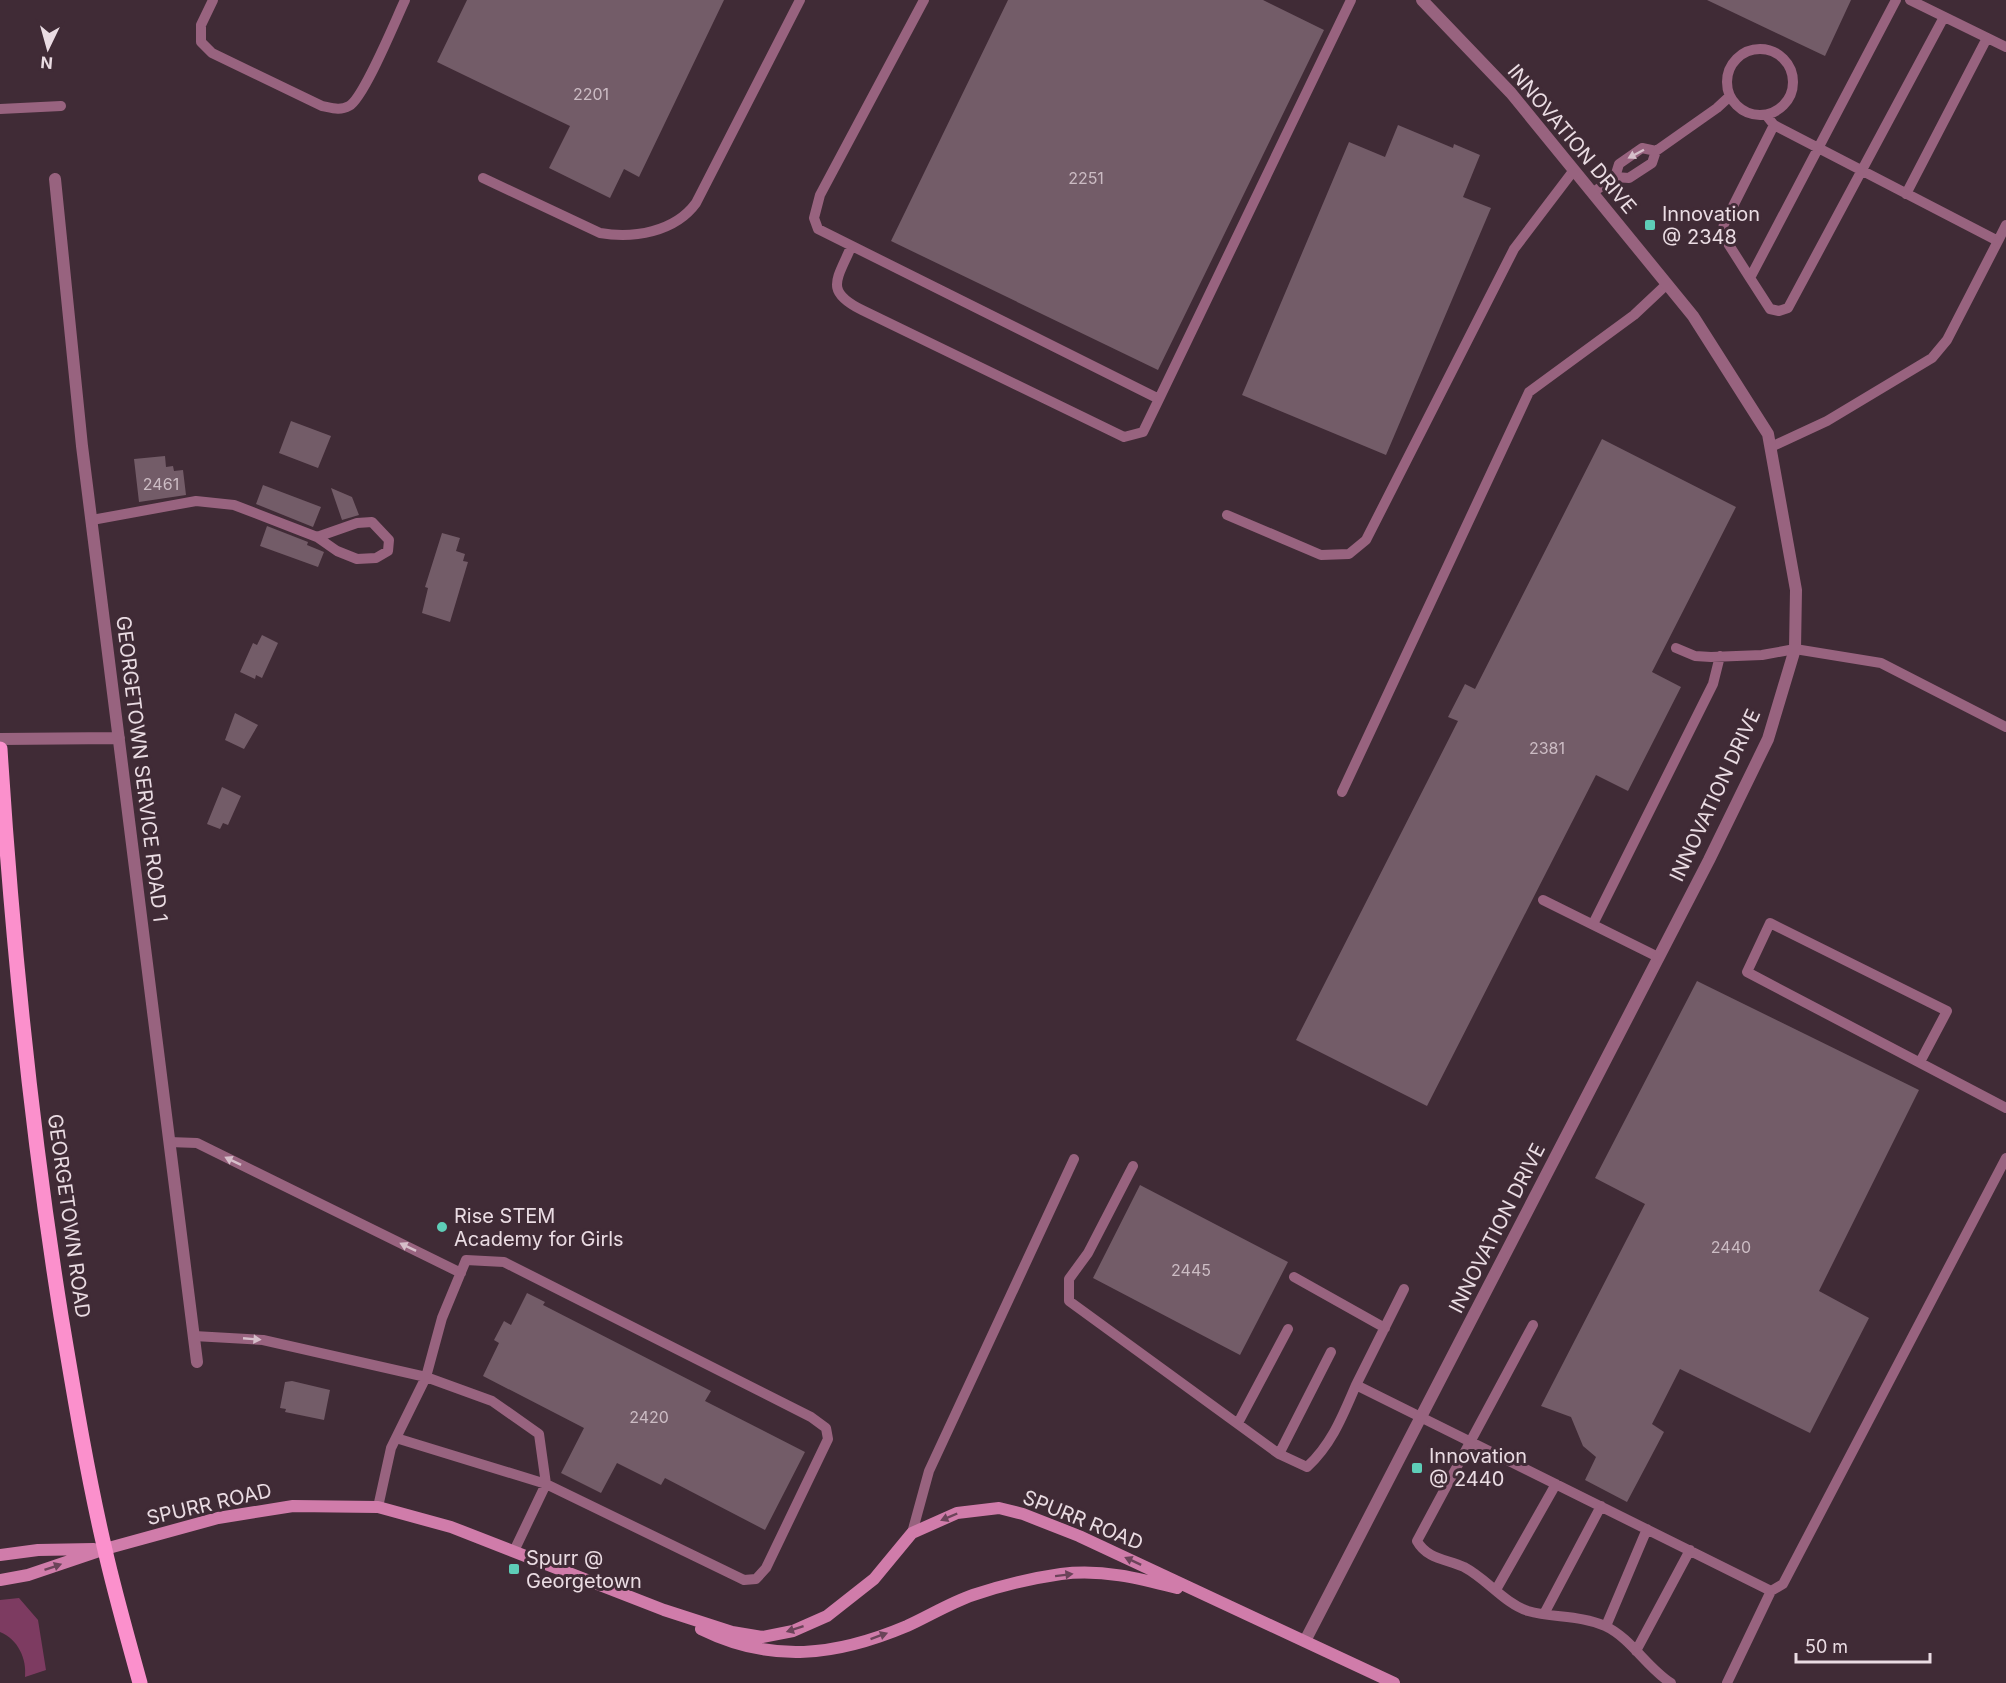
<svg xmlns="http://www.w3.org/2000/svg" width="2006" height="1683" font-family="Inter,sans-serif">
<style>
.green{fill:#7d3b61}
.building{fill:#735c68}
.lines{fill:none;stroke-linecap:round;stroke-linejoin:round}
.lane{stroke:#98637f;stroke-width:10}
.street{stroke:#98637f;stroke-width:12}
.secondary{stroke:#d07caa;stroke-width:12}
.primary{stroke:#fb90cc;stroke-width:15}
.oneway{fill:#d6beca}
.oneway2{fill:#6b4359}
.poi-dot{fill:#5eceb8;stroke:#402b36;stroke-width:2}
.labels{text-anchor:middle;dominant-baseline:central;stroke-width:6;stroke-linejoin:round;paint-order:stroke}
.number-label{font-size:16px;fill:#ccbcc4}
.street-label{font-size:20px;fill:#eadce3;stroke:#402b36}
.poi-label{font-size:20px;fill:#eadce3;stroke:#402b36;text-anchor:start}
</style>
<rect width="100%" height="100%" fill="#402b36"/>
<!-- green -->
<path class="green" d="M19,1598l19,22 8,50 -21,7c2,-18 -7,-38 -25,-45v-32z"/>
<!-- building -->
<path class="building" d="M467,0h257l-85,177 -15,-8 -14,29 -61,-30 21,-42 -133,-64z
M1008,0h255l61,30 -166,340 -267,-129z
M1707,0h144l-26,56z
M1398,125l55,23 1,-4 26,11 -17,42 28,11 -105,247 -144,-60 107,-253 36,15z
M291,421l40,15 -13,32 -39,-15z
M1602,439l134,68 -84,165 29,15 -53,104 -32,-16 -169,331 -131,-66 162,-319 -10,-4 17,-33 10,5z
M165,456l1,11 7,-1 1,5 9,-1 3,25 -47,7 -5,-43z
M263,485l58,22 -8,20 -57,-23z
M331,488l21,9 7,18 -17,5z
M267,526l41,16 -1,3 17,7 -6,15 -58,-21z
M442,533l18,5 -4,13 9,3 -2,7 5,1 -18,60 -28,-9 6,-25 -3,-1z
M262,635l16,8 -16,35 -6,-3 -1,4 -15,-7 13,-29 4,2z
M235,713l23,12 -14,24 -19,-9z
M222,787l19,9 -13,29 -5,-2 -3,6 -13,-5z
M1697,981l222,109 -100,201 50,27 -59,115 -130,-64 -28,55 12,8 -37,70 -42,-22 11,-23 -13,-11 -12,-29 -30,-11 104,-202 -50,-26z
M1140,1185l148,77 -48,93 -147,-77z
M527,1293l18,9 -2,3 168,86 -6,10 100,51 -40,78 -100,-52 -4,7 -44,-22 -16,30 -40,-20 23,-45 -101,-52 16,-33 -5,-3 10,-19 7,4z
M292,1381l38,9 -6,30 -39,-8 1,-3 -6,-1 5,-26z"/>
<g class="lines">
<!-- lane -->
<path class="lane" d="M213,0l-12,25v17l11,11 110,53c10,2 18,5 27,0 15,-8 47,-87 56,-106
M924,0l-104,195 -6,23 4,11 341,170 192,-399
M1896,0l-146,278 20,31 9,2 9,-3 156,-291
M1910,0l96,47
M1727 82a33 33 0 1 1 66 0a33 33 0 1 1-66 0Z
M0,109l61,-3
M1766,115l8,10 224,116 8,-16
M1656,151l61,-43 13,-12
M483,178l117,55c33,6 75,-1 96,-30l104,-203
M1592,193l23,-16 4,-13 23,-16 14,3 -4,12 -23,15 -14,-1
M1906,194l81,-156
M851,247c-14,33 -27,44 11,63l262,127 19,-5 16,-33
M1750,278l-28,-44 2,-10 50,-99
M1771,447l56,-26 105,-63 15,-18 51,-99
M1227,515l94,40 28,-1 17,-14 148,-291 60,-79
M92,520l104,-19 38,4 83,32 20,14 20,8 19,-1 12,-7 1,-11 -17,-18 -15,1 -40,14
M1676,648l19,8 16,1 51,-2 33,-6 86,14 125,64
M1342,792l187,-400 105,-77 33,-31
M1543,900l115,57
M1593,924l120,-240 7,-28
M1920,1062l27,-51 -177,-88 -23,49 259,136
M169,1142l28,1 264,130
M1133,1166l-45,87 -19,26v22l210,153 28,13c25,-23 36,-52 49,-82l415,206 -44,92
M1294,1277l91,51
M1533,1325l-116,216c10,18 29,18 47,26 23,12 40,36 64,44 25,7 52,4 77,15 26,12 42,42 66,57
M194,1336l69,4 163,37 16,-59 24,-58 38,2 307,155 15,11 2,11 -62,129 -10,11 -12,1 -198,-96 -150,-46
M1356,1385l48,-96
M1238,1423l50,-94
M1279,1454l52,-102
M378,1507l13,-59 35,-71 66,24 47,33 7,50 -32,67
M912,1533l17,-62 145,-312
M1497,1588l59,-104
M1771,1591l12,-7 223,-426
M1544,1614l57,-108
M1606,1626l41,-97
M1636,1651l54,-101"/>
<!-- street -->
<path class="street" d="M55,179l27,267 115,916
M0,739l119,-1
M1305,1641l404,-781 59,-121 27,-90 1,-59 -28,-156 -75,-118 -182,-223 -89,-93"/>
<!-- secondary -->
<path class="secondary" d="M0,1555l38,-5 56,-1
M0,1580l28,-5 77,-26 113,-31 75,-12 85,1 73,20 213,83 68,22 30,5 31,-6 34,-15 47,-37 38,-46 45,-20 42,-5 24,6 56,22 315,147
M701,1629c71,35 135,27 206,-3 22,-10 43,-23 66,-31 27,-9 60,-17 88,-21 41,-5 77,4 116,14"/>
<!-- primary -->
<path class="primary" d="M0,749c12,190 31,379 61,567 13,78 26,157 44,234 10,44 23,89 35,133"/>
</g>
<!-- one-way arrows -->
<defs><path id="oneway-solid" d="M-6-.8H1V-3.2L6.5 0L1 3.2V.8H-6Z" transform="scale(1.5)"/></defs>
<g class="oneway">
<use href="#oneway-solid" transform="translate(1636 154) rotate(152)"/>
<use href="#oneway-solid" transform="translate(233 1161) rotate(-154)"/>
<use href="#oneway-solid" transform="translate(408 1247) rotate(-154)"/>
<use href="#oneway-solid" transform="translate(252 1339) rotate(5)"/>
</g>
<g class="oneway2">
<use href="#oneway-solid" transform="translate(949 1517) rotate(157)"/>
<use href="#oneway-solid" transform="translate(1133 1561) rotate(-155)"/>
<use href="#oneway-solid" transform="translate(53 1567) rotate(-19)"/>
<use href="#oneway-solid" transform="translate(1064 1575) rotate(-7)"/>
<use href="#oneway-solid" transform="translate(795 1629) rotate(162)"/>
<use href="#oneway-solid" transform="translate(879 1636) rotate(-20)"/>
</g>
<!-- markers -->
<g class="poi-dot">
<rect x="1644" y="219" width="12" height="12" rx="3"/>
<circle cx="442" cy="1227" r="6"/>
<rect x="1411" y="1462" width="12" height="12" rx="3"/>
<rect x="508" y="1563" width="12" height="12" rx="3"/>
</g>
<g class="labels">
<!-- number labels -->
<g class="number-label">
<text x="591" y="94">2201</text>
<text x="1086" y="178">2251</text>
<text x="161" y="484">2461</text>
<text x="1547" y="748">2381</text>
<text x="1731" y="1247">2440</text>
<text x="1191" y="1270">2445</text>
<text x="649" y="1417">2420</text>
</g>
<!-- street labels -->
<g class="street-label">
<text transform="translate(1572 139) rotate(50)">INNOVATION DRIVE</text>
<text transform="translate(142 769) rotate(83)">GEORGETOWN SERVICE ROAD 1</text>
<text transform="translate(1715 795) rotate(-65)">INNOVATION DRIVE</text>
<text transform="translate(69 1216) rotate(82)">GEORGETOWN ROAD</text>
<text transform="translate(1497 1228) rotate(-63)">INNOVATION DRIVE</text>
<text transform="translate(209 1504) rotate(-13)">SPURR ROAD</text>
<text transform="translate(1083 1520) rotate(22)">SPURR ROAD</text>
</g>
<!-- poi labels -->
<g class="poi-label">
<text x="1662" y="214">Innovation<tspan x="1662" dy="23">@ 2348</tspan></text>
<text x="454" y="1216">Rise STEM<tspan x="454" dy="23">Academy for Girls</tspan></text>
<text x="1429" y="1456">Innovation<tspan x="1429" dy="23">@ 2440</tspan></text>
<text x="526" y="1558">Spurr @<tspan x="526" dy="23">Georgetown</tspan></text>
</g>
</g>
<!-- north arrow -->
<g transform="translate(48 48) rotate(185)" stroke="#402b36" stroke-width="4.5" paint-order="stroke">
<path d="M0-4.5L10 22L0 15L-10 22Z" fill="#eadce3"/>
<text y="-9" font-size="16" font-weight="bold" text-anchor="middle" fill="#eadce3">N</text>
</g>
<!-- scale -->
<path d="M1796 1653v9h134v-9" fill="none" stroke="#eadce3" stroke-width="3"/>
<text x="1805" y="1653" font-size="18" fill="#eadce3" stroke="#402b36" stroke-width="4.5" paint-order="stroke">50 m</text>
</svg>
